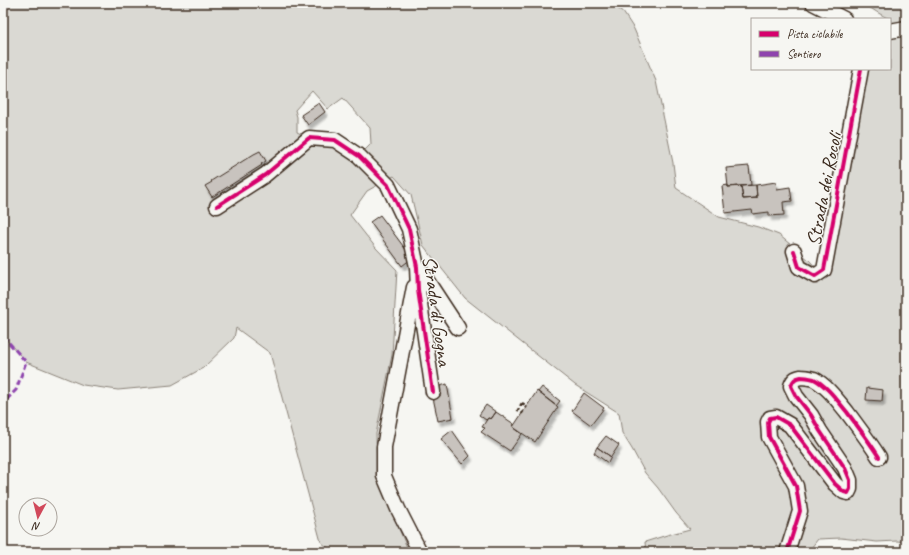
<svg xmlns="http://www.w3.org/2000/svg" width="909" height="555" font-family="Caveat,sans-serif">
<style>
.green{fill:#dad9d3;stroke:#8a8278;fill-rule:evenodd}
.building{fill:#c8c3be;stroke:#3b2a1e;filter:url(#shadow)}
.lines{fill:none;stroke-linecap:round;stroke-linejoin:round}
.street-casing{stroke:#3b2a1e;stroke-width:17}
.path{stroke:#3b2a1e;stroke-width:2.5;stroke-dasharray:3 3;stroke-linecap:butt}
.street{stroke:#f6f6f2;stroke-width:14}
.quiet{stroke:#8e44ad;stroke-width:3;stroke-dasharray:6 3;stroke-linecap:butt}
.cycleway-casing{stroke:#f6f6f2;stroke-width:6}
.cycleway{stroke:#d6006c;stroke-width:4}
.labels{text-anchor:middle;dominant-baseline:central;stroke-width:3;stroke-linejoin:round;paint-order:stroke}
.street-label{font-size:20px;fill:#3b2a1e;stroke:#f6f6f2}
</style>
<defs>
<filter id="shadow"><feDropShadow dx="2.5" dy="4.5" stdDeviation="1" flood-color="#0004"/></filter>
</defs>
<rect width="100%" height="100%" fill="#f6f6f2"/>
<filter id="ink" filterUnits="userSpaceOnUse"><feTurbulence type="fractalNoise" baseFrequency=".025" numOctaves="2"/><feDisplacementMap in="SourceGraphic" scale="8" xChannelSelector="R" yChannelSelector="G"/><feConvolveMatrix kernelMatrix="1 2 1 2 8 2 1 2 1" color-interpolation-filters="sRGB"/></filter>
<g filter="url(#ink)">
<!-- green -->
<path class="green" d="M3,3h606l14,9 11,17 22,52 17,82 3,25 43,29 39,10 21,8 30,25 11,12 4,-2 44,-201h22v-32l16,-2v507l-9,-1 -20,1 -36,-4 -23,1 -10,13h-162l-1,-10 22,-7 23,-6 -14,-16 -18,-25 -13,-15 -13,-24 -10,-16 -3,-20 -44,-28 -110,-87 -42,-53 -12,-50 -17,-19 -27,15 -17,24 26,33 21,22 -5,85 -16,79 1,38 6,20 26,60h-76l-12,-10 -51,-189 -34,-25 -2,10 -31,30 -31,17 -54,5 -35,-5 -57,-23 -23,-26zM312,91l16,18 15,-11 27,30 1,16 -12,12 -50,-18 -12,-6v-15l-2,-7z
M862,3h44v25l-5,1 -11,-9v-1c-8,-3 -19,-11 -28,-16z"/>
<!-- building -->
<path class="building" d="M319,103l6,9 -17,13 -7,-10z
M260,151l6,10 -5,3 1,1 -50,32 -7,-11 7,-4 -1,-1 43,-27z
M749,166l2,19 -23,2 -2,-19z
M776,182l1,7 13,-2 2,14 -9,1 1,13 -15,1v-4l-16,2 -1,-4 -27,3 -3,-27 6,-1v2l13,-1 2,13 14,-1 -1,-13z
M756,185l1,13 -14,1 -2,-13z
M380,215l32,43 -10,8 -32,-44z
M906,354v25h-2z
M447,384l6,34 -15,3 -6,-28 1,-5z
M542,387l18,14 -4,5 -18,-14z
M867,388l16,2 -1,11 -16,-1z
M537,391l21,16 -23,35 -22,-15z
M584,393l20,15 -13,17 -19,-14z
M486,405l10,7 -5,7 -3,-1 -2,2 -7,-5z
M496,412l18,12 -1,3 9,7 -12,17 -29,-19 4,-4 -3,-1 6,-9 3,1z
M452,430l18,26 -8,8 -21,-25z
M606,436l13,9 -8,12 -14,-10z
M597,447l14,10 -3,6 -14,-10z"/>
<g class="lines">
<defs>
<path id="street" d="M813,3l31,16
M890,31l16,-3
M217,206l48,-31 44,-37 26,2 24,16 29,29 21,44 8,38 1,23 15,102
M794,251l5,16 16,9 9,-6 37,-201
M418,267l40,61
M414,287l-30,160v29l14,33 22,43
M787,552l13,-41 -4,-25 -27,-49 -1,-15 2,-4 6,-1 14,8 45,59 9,8 4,1 2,-4v-9l-5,-12 -25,-37 -9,-16 -15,-19 -5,-10c2,-6 4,-8 10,-9 4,0 9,1 13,2 13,7 23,21 33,33 11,15 22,29 32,45"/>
</defs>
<!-- street casing -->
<use href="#street" class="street-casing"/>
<!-- path -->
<path class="path" d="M522,403l5,3 -5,7 -4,-3z"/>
<!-- street -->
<use href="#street" class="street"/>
<!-- quiet -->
<path class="quiet" d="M3,336l23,26 -10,28 -13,13"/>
<defs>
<path id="cycleway" d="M217,206l48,-31 44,-37 26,2 24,16 29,29 21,44 8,38 1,23 15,102
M794,251l5,16 16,9 9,-6 37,-201
M787,552l13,-41 -4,-25 -27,-49 -1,-15 2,-4 6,-1 14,8 45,59 9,8 4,1 2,-4v-9l-5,-12 -25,-37 -9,-16 -15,-19 -5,-10c2,-6 4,-8 10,-9 4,0 9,1 13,2 13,7 23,21 33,33 11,15 22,29 32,45"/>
</defs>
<!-- cycleway casing -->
<use href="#cycleway" class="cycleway-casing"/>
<!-- cycleway -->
<use href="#cycleway" class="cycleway"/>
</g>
</g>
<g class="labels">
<!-- street labels -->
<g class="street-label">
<text transform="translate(824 189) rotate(-79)">Strada dei Rocoli</text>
<text transform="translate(437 311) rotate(82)">Strada di Gogna</text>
</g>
</g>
<!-- margin -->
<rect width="909" height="555" fill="none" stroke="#f6f6f2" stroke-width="16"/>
<rect x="8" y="8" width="893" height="539" fill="none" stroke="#3b2a1e" stroke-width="1.5" filter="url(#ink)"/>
<!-- legend -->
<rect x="751" y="18" width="140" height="52" fill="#f6f6f2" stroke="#aba49d"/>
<rect x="759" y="31" width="20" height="6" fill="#d6006c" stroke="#aba49d"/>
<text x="787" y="38" font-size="12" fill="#3b2a1e">Pista ciclabile</text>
<rect x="759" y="51" width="20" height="6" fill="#8e44ad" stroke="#aba49d"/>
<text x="787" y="58" font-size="12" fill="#3b2a1e">Sentiero</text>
<!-- north arrow -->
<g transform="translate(38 517) rotate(187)"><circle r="19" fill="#f6f6f2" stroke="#aba49d"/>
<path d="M0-3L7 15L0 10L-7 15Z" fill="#d1495b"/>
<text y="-6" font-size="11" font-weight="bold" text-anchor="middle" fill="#3b2a1e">N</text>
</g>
</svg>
